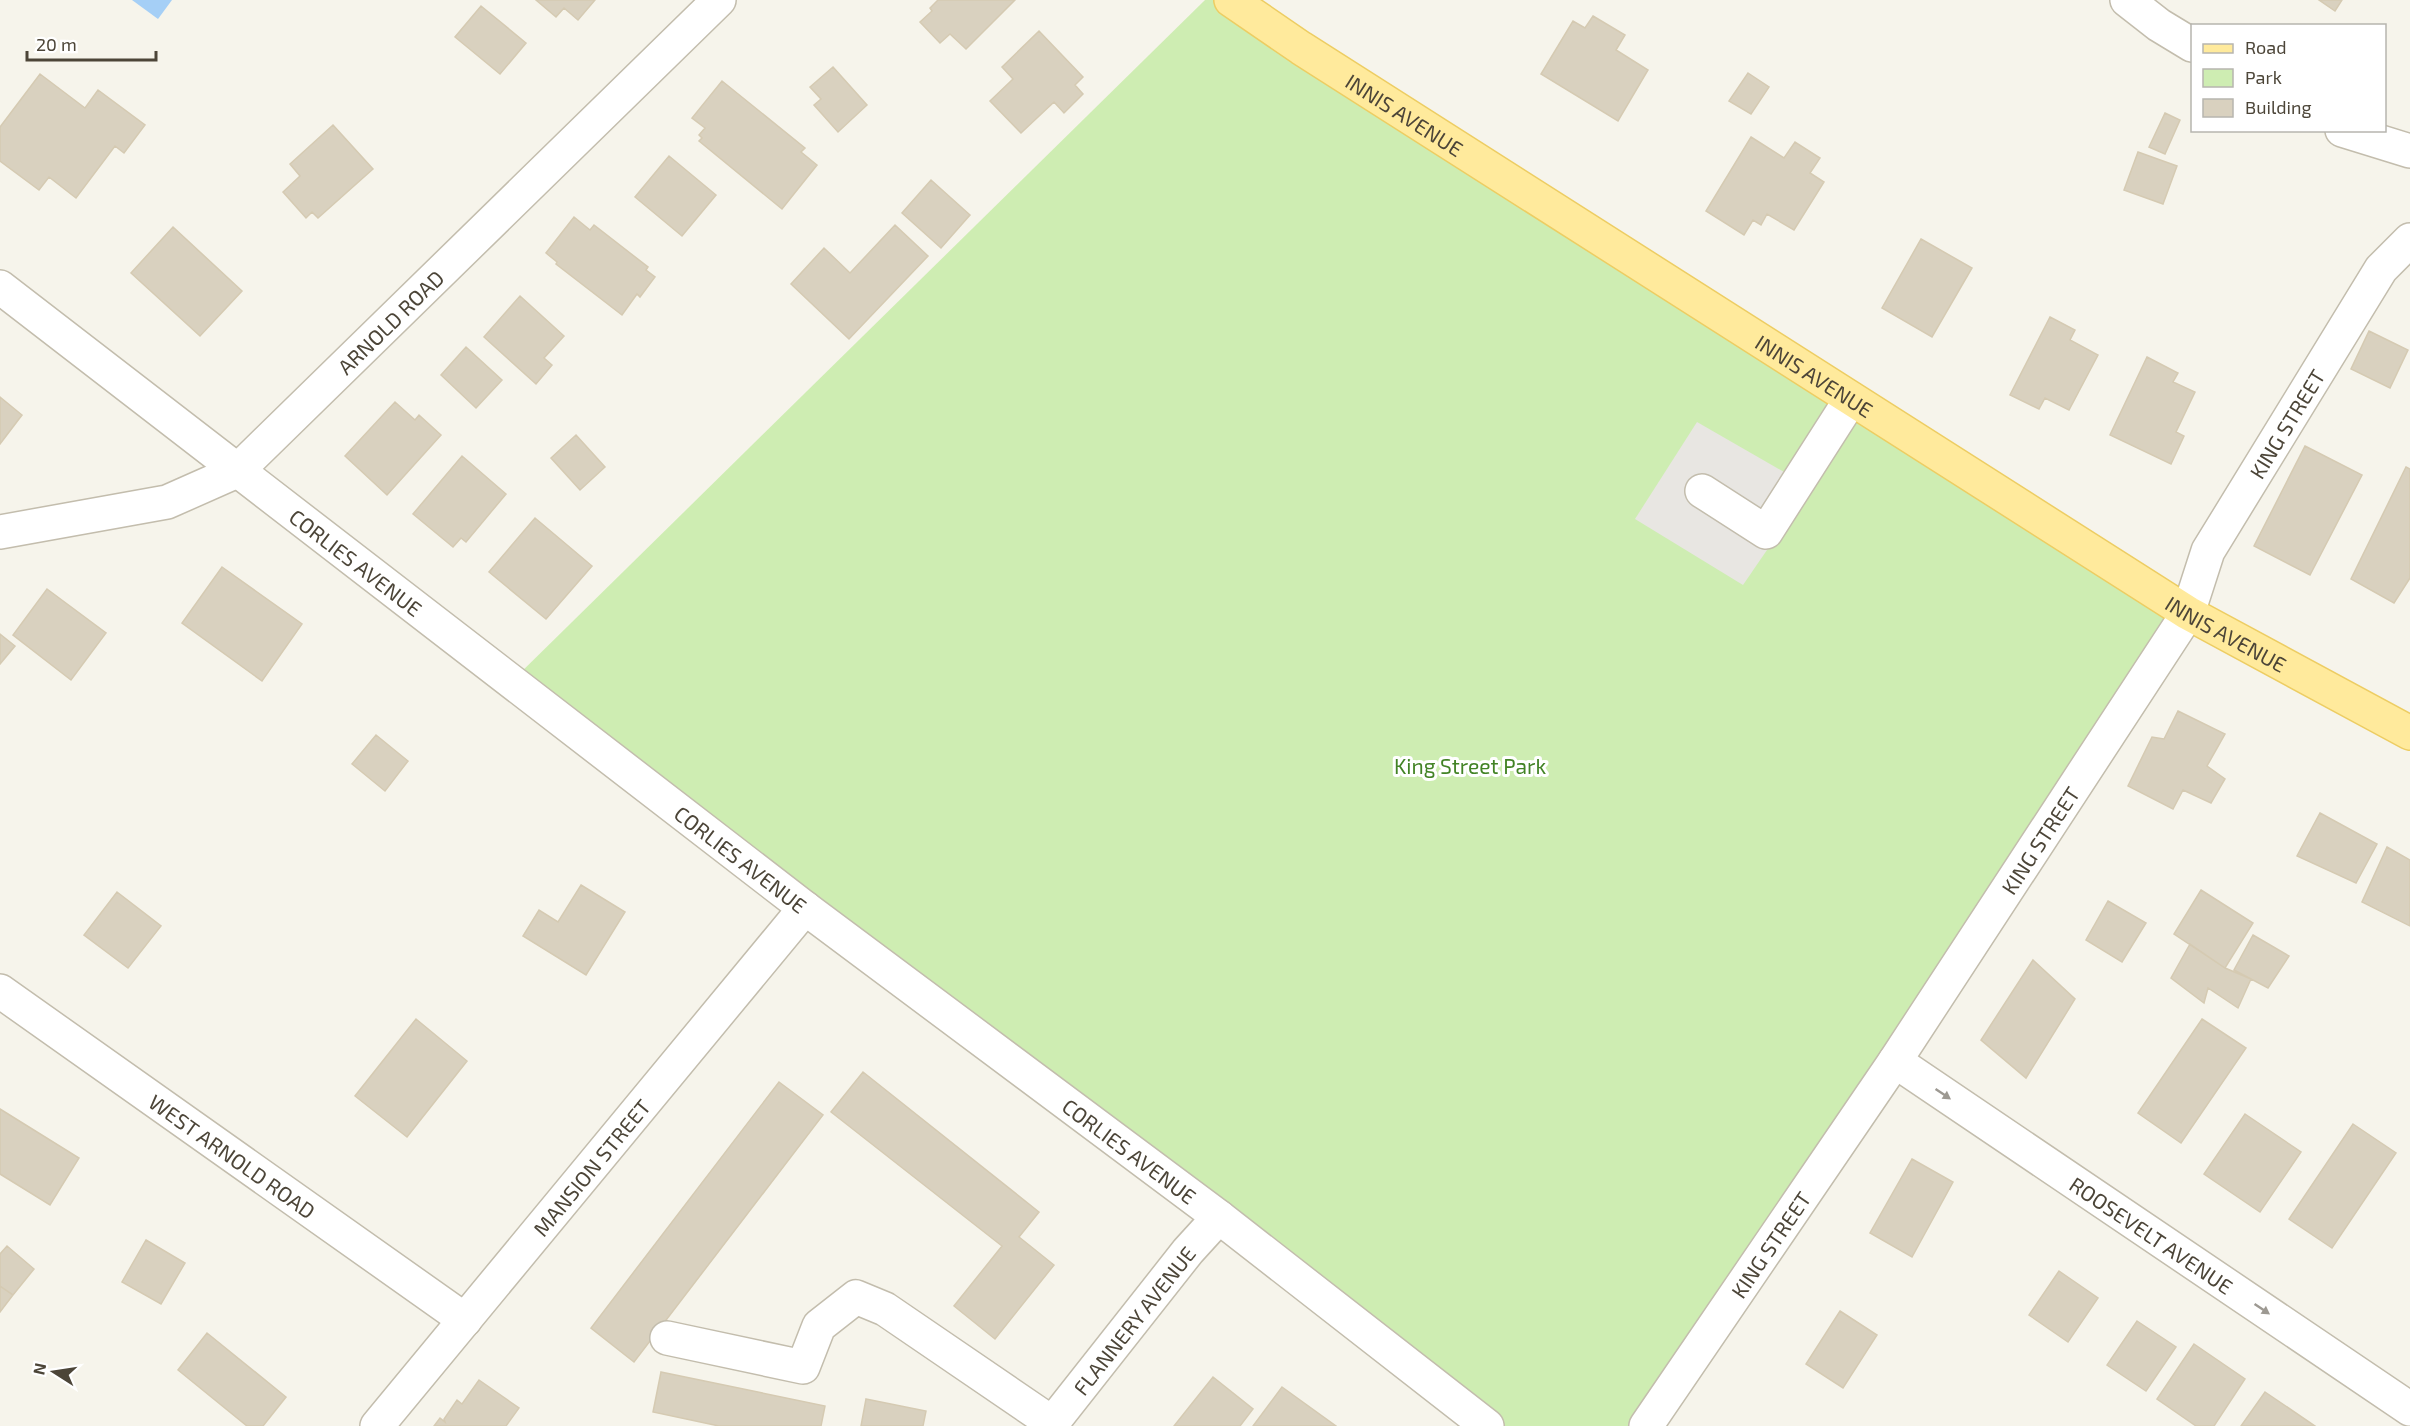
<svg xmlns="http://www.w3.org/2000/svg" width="2410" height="1426" font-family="'Exo 2',sans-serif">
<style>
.green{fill:#ceedb2}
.parking{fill:#e8e6e2}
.water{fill:#a5cff6}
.building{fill:#d9d1bf;stroke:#d5cab2;stroke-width:1.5}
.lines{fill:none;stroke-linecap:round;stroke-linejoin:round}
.minor-casing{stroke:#c3bdad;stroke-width:36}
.major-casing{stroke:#edcd63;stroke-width:36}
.minor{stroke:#fff;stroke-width:33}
.major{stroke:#ffea9c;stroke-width:33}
.oneway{fill:#9d9992}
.labels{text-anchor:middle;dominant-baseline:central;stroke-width:6;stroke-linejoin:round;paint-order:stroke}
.street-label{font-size:21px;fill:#4c4538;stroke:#fff}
.park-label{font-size:21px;fill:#428325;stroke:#fff}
</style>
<rect width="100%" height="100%" fill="#f6f4eb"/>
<!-- green -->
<path class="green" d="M1205,0h26l957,613 -542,813h-159l-975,-745z"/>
<!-- parking -->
<path class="parking" d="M1697,422l113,65 -67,98 -108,-66z"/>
<!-- water -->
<path class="water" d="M132,0h40l-14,19z"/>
<!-- building -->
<path class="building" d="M536,0h59l-17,20 -14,-12 -8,9z
M938,0h77l-49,49 -16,-15 -10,9 -20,-21 12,-11 -2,-3z
M2319,0h23l-7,11z
M481,6l45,37 -26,31 -45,-37z
M1593,16l32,19 -9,15 32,20 -30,51 -77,-47 32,-53 12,7z
M1039,31l44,46 -8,8 8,9 -19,19 -10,-11 -33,31 -31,-32 23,-22 -11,-12z
M833,67l34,38 -29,27 -24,-27 7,-6 -11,-12z
M1748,73l21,14 -18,27 -22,-13z
M40,74l45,34 13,-18 47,35 -21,28 -9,-7 -39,52 -27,-21 -10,13 -39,-29v-34z
M722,81l83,67 -4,4 16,13 -35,44 -83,-68 3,-3 -3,-3 6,-7 -13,-10z
M2165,113l15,7 -15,34 -16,-7z
M333,125l40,44 -55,49 -6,-6 -6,6 -23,-26 17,-16 -10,-12z
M1751,137l33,21 11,-16 25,16 -10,15 14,9 -30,48 -27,-16 -6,11 -8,-5 -9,15 -38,-24z
M2138,152l39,14 -14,38 -39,-14z
M669,156l47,39 -34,41 -47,-39z
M931,180l39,35 -29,33 -39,-35z
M574,217l16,13 4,-5 54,42 -2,3 9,7 -15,20 -3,-3 -15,21 -66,-51 1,-2 -11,-9z
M895,225l33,31 -79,83 -58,-55 33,-36 26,25z
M173,227l69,64 -42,45 -69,-63z
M1921,239l51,29 -40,69 -50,-29z
M520,296l44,40 -20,22 8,7 -16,19 -52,-47z
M2050,317l25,13 -5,10 28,15 -29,55 -24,-12 -6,11 -29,-14z
M2369,331l39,19 -18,38 -39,-19z
M466,347l36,33 -26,28 -35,-33z
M2147,357l31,16 -5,9 22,10 -19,40 8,4 -13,28 -61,-29z
M0,397l22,18 -22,29z
M395,402l20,18 4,-5 22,20 -54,60 -42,-39z
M576,435l29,32 -25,23 -29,-32z
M2305,446l57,29 -52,100 -56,-29z
M462,456l44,38 -40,48 -5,-4 -8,9 -40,-33z
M2406,467l4,2v109l-16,25 -43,-24z
M535,518l57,48 -46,53 -57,-47z
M222,567l80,57 -40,57 -80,-58z
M47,589l59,44 -35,47 -58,-45z
M0,634l15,12 -15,18z
M2178,711l47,23 -18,32 18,13 -14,24 -28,-13 -10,19 -45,-23 24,-49 12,2z
M376,735l32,26 -23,30 -33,-27z
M2320,813l57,31 -21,39 -59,-27z
M2387,847l23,13v66l-48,-24z
M581,885l44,27 -39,63 -63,-39 16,-26 19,12z
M2201,890l52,33 -28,45 -51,-34z
M117,892l44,34 -33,42 -44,-33z
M2108,901l38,22 -24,39 -36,-22z
M2253,935l36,21 -21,32 -34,-18z
M2190,944l35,24 26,11 -13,29 -30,-20 -4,15 -33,-25z
M2033,960l42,39 -49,79 -45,-38z
M416,1019l51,42 -60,76 -52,-41z
M2202,1019l44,29 -65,95 -43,-30z
M863,1072l176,140 -20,25 35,28 -59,74 -41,-33 48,-60 -171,-134z
M779,1082l44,33 -189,247 -43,-34z
M0,1109l79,49 -29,47 -50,-31z
M2245,1114l56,38 -41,60 -56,-38z
M2353,1124l43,29 -64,95 -43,-29z
M1912,1159l41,23 -41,75 -42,-24z
M146,1240l39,23 -24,41 -39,-22z
M7,1246l27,23 -21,26 -13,-9v-32z
M2059,1271l39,27 -30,44 -39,-27z
M0,1286l13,9 -13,17z
M1840,1311l37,24 -34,53 -37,-24z
M2137,1321l39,26 -30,44 -39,-26z
M207,1333l79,64 -23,29h-16l-69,-56z
M2194,1344l51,35 -31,47h-18l-39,-27z
M661,1372l164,34 -4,20h-102l-66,-14z
M1213,1377l40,32 -13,17h-66z
M479,1380l40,28 -13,18h-72l6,-8 5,4 -1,-3 13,-19 5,4z
M1282,1387l54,39h-83z
M2265,1392l50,34h-74z
M866,1399l60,12 -3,15h-62z"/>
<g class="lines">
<defs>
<g id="minor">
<path d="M2127,0l32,25 33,20"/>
<path d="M2342,130l68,21"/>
<path id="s1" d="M0,287l805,621 414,309 268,209"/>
<path d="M1702,491l64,41 85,-133"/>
<path id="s2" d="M0,532l167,-30 70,-31 482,-471"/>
<path id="s3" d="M0,991l465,329"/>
<path id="s4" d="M1895,1061l515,348"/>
<path d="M667,1338l136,29 16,-41 37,-29 29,12 167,114"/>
<path id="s5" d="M377,1426l428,-518"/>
<path id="s6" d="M1050,1426l138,-175 31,-34"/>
<path id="s7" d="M1646,1426l249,-365 293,-448 20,-62 173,-282 29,-29"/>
</g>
<g id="major">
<path id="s8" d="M1231,0l70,48 887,565 222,120"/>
</g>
</defs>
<!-- minor casing -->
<use href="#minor" class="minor-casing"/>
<!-- major casing -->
<use href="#major" class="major-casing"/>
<!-- minor -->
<use href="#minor" class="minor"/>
<!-- major -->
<use href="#major" class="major"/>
</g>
<!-- one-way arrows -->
<defs><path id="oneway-solid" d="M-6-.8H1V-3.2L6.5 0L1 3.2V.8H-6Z" transform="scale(1.5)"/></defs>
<g class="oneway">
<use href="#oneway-solid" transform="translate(1943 1094) rotate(34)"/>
<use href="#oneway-solid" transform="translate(2262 1309) rotate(34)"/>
</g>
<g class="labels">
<!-- street labels -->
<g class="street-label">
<text stroke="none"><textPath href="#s8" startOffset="208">INNIS AVENUE</textPath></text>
<text stroke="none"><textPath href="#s2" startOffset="460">ARNOLD ROAD</textPath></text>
<text stroke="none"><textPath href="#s8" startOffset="694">INNIS AVENUE</textPath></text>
<text stroke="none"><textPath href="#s7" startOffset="1192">KING STREET</textPath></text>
<text stroke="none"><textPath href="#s1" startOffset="450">CORLIES AVENUE</textPath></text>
<text stroke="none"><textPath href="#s8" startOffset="1180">INNIS AVENUE</textPath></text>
<text stroke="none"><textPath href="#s7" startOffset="706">KING STREET</textPath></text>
<text stroke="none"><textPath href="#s1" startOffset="936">CORLIES AVENUE</textPath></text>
<text stroke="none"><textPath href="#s1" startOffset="1422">CORLIES AVENUE</textPath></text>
<text stroke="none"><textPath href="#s3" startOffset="285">WEST ARNOLD ROAD</textPath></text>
<text stroke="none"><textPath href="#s5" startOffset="336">MANSION STREET</textPath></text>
<text stroke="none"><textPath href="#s4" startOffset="310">ROOSEVELT AVENUE</textPath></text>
<text stroke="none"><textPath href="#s7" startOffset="220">KING STREET</textPath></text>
<text stroke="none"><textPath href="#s6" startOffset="135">FLANNERY AVENUE</textPath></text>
</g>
<!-- park labels -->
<g class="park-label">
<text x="1470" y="765">King Street Park</text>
</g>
</g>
<!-- legend -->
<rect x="2191" y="24" width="195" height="108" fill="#ffffff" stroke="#b7b5af" stroke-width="1.5"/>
<rect x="2203" y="44" width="30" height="9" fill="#ffea9c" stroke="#b7b5af" stroke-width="1.5"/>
<text x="2245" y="54" font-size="18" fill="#4c4538">Road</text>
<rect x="2203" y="69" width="30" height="18" fill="#ceedb2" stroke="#b7b5af" stroke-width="1.5"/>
<text x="2245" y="84" font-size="18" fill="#4c4538">Park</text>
<rect x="2203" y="99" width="30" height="18" fill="#d9d1bf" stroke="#b7b5af" stroke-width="1.5"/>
<text x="2245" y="114" font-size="18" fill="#4c4538">Building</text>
<!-- north arrow -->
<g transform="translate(54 1372) rotate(282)" stroke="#ffffff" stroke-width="4.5" paint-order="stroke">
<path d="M0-4.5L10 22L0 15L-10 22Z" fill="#4c4538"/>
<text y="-9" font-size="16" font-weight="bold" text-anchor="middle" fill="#4c4538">N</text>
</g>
<!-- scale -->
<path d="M27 51v9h129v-9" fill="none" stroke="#4c4538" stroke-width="3"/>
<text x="36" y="51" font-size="18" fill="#4c4538" stroke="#ffffff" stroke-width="4.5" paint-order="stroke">20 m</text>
</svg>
